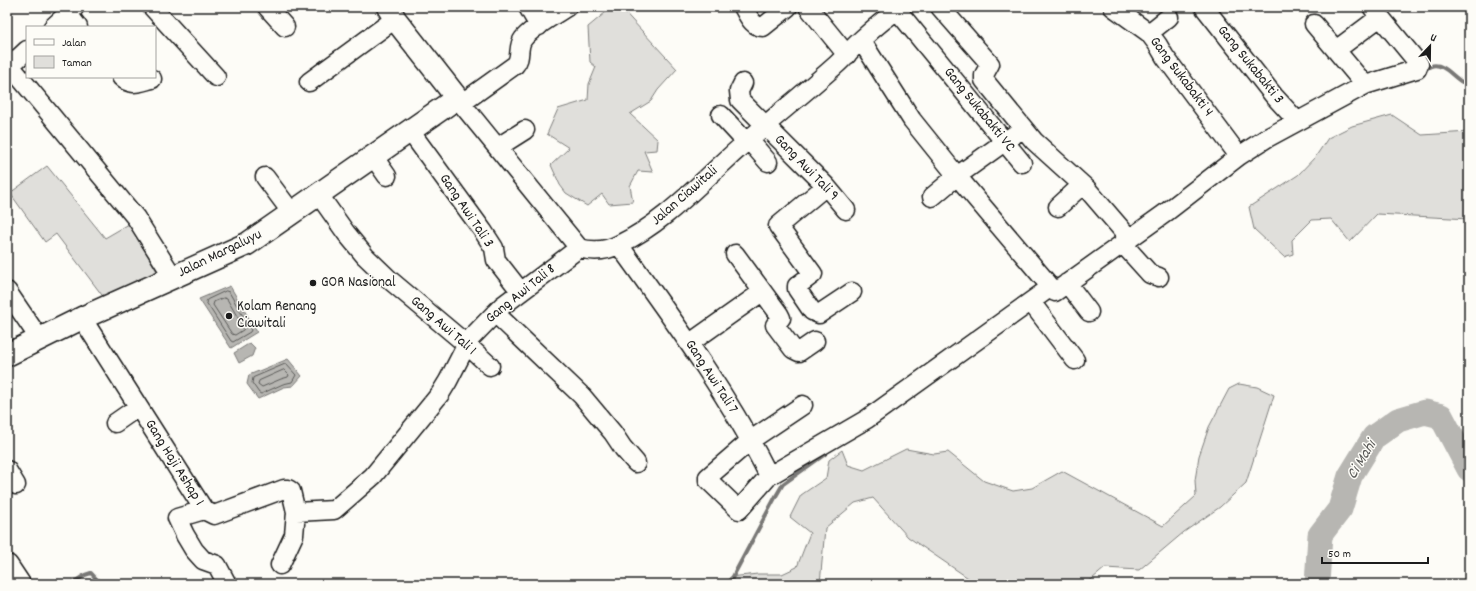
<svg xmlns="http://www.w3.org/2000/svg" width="1476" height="591" font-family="Dekko,sans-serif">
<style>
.green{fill:#e0dfdb;stroke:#7e7e7c}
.water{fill:#b7b6b2;stroke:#797876}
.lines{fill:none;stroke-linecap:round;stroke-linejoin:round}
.shore{stroke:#5a5a58;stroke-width:1}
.stream{stroke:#797876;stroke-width:4}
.river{stroke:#b7b6b2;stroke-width:25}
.minor-casing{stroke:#1c1c1c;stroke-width:21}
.major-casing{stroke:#1c1c1c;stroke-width:25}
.minor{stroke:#fdfcf7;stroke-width:18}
.major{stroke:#fdfcf7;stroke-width:22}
.poi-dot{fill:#1c1c1c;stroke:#fdfcf7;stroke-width:1.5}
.labels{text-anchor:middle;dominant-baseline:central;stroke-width:3;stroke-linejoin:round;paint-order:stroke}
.street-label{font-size:15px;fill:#1c1c1c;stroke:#fdfcf7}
.poi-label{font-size:15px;fill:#1c1c1c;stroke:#fdfcf7;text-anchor:start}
.water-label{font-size:16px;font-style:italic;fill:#5a5a58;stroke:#fdfcf7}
</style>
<rect width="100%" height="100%" fill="#fdfcf7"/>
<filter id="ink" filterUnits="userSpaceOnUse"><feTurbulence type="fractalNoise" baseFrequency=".025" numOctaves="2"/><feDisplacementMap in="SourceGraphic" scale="8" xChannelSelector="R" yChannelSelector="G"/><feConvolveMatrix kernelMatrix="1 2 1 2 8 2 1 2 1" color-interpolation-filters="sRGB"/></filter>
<g filter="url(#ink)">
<!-- green -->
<path class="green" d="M612,7h8l57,62 -19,21 -7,11 -21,13 28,26 -1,10 -13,1 9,21 -15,-1 -8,15 3,16 -24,2 -7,-10 -15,12 -21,-13 -6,-8 -9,-20 18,-17 -22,-14 11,-25 30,-9 1,-16 7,-17 -6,-5 -2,-35z
M1392,115l30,20 47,-3v87l-92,-5 -27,28 -19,-23 -19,1 -20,20 1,14 -9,3 -30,-28 -5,-22 49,-32 18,-19 12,-18 24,-12z
M47,166l58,72 24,-14 29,49 -53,26 -49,-65 -11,8 -35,-49z
M1239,384l18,3 17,8 -28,88 -26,24 -36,25 -45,38 -34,-2 -19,16h-109l-69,-47 -35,-39 -18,5 -30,25 -5,56h-95l5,-7 28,-3h24l15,-7 13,-34 -20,-16 11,-22 25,-17 3,-18 13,-10 6,15 16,5 42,-21 28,5 14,-2 36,29 29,10 19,-3 30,-17 101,55 33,-30 -1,-16 4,-24 10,-29 20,-38z"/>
<!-- water -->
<path class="water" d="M230,286l27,46 -26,16 -32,-49z
M250,343l5,5 -3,8 -13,7 -5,-10z
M288,359l14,17 -9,10 -9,1 -26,12 -11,-15 2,-9z"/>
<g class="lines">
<!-- shore -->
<path class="shore" d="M226,291l3,1 22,38 -1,2 -17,10 -2,-1 -25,-39 1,-2z
M224,298l3,1 17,29 -1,2 -8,5 -3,-1 -19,-29 1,-3z
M286,364l10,11 -4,7 -9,2 -22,10 -2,-1 -7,-10 1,-5z
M284,370l5,5 -1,2 -7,2 -19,8 -4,-3 1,-3z"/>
<!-- stream -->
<path class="stream" d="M1423,70c3,-1 6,-3 8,-4 12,-4 22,11 31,16l7,-3
M71,584l14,-9 6,-2 10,11
M729,584l47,-88 7,-12 42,-30"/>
<!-- river -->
<path class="river" d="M1317,584l3,-49 20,-26 10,-33 24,-39 24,-17 27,-8 16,4 28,53"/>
<defs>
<path id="minor" d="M152,7l64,70
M267,7l18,20
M528,7l11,19
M743,7c5,8 9,20 20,20l25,-20
M808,7l39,48
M940,7l50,57 -6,11v5l50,61 53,48 43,50
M1113,7l36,26 9,12 7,12 74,99
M1204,7l70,89 23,25
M897,10l125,153
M68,14l10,13
M1314,24l51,61
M53,27l22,-20
M1149,33l20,-16
M861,40l51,80 45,56 98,116 109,-78 75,-58 28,-18 98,-53 52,-16 2,-5 -47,-57
M1336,50l44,-33
M7,62l129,156 37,59
M10,66l17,-16
M121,77c10,10 19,5 31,2
M309,82l86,-63
M743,83l-4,8 1,9 86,86 20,24
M457,98l122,150c14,4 28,3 41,-4 41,-20 71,-52 104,-82 36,-34 75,-64 112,-97 9,-8 17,-18 26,-26 12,-11 26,-23 40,-32
M462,103l53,-38c7,-7 2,-18 8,-26 7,-10 33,-25 44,-32
M721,115l25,27
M410,131l73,100 11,17 2,12 25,32
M749,140l19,22
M498,147l27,-17
M373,156l14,20
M265,177l27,36
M826,186l-48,40 35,48 -16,12v3l15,22 7,3 33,-22
M319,195l27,38 19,23 26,25 75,63 24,22
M932,197l25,-21 57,-41
M1058,207l24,-22
M1123,244l27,30 9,3
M619,245c54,75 109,149 150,231l-30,34 -31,-30v-3l43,-37 52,-35
M735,254l44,60 2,4 -6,7 18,24 6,3 16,-11
M1067,283l22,29
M7,291l32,47
M1031,302l44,58
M495,313l87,83 31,37 10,15 13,15
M82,318l122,192 10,5 70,-26h4l3,2 5,21 -2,23 -14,30
M690,343l72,-51
M115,423l23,-16
M7,470l9,15
M769,476l98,-57 184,-132
M204,510l-27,8 8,17 9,15 9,10 14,5 10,19
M296,512l38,-2 39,-34 67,-82 8,-13 21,-41 33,-34 77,-58"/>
<path id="major" d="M7,355l75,-37 165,-74 210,-146 -62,-79 -7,-12
M7,566l12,18"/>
</defs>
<!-- minor casing -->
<use href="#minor" class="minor-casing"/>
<!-- major casing -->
<use href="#major" class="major-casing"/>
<!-- minor -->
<use href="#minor" class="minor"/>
<!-- major -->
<use href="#major" class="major"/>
</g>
</g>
<!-- markers -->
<g class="poi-dot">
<circle cx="313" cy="283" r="4"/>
<circle cx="229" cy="316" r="4"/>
</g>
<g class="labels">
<!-- street labels -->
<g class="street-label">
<text transform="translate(1250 65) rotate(51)">Gang Sukabakti 3</text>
<text transform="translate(1181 77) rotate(53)">Gang Sukabakti 4</text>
<text transform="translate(979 110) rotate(51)">Gang Sukabakti VC</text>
<text transform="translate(806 168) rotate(46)">Gang Awi Tali 9</text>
<text transform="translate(685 196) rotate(-41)">Jalan Ciawitali</text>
<text transform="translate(466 211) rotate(56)">Gang Awi Tali 3</text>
<text transform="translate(220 254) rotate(-26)">Jalan Margaluyu</text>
<text transform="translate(521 294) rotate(-39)">Gang Awi Tali 8</text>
<text transform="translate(443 326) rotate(41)">Gang Awi Tali 1</text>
<text transform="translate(711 377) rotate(57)">Gang Awi Tali 7</text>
<text transform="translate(174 463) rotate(58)">Gang Haji Ashap 1</text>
</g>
<!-- poi labels -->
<g class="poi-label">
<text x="321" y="283">GOR Nasional</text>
<text x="237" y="307">Kolam Renang<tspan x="237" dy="17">Ciawitali</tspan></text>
</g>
<!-- water labels -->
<g class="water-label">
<text transform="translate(1362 460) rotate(-59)">Ci Mahi</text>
</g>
</g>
<!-- margin -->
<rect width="1476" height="591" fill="none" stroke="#fdfcf7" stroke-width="24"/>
<rect x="12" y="12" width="1452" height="567" fill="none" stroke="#1c1c1c" stroke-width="1.5" filter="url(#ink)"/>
<!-- legend -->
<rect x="26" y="26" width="130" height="52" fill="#fdfcf7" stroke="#a3a29f"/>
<rect x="34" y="39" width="20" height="6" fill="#fdfcf7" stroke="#a3a29f"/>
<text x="62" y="46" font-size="12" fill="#1c1c1c">Jalan</text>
<rect x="34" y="56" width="20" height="12" fill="#e0dfdb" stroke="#a3a29f"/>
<text x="62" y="66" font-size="12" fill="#1c1c1c">Taman</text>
<!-- north arrow -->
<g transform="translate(1430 46) rotate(22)" stroke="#fdfcf7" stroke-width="3" paint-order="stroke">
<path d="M0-3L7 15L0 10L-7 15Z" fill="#1c1c1c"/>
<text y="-6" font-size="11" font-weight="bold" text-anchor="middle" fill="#1c1c1c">U</text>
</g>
<!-- scale -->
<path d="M1322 557v6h106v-6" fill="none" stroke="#1c1c1c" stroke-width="2"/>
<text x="1328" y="557" font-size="12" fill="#1c1c1c" stroke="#fdfcf7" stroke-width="3" paint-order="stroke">50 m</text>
</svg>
